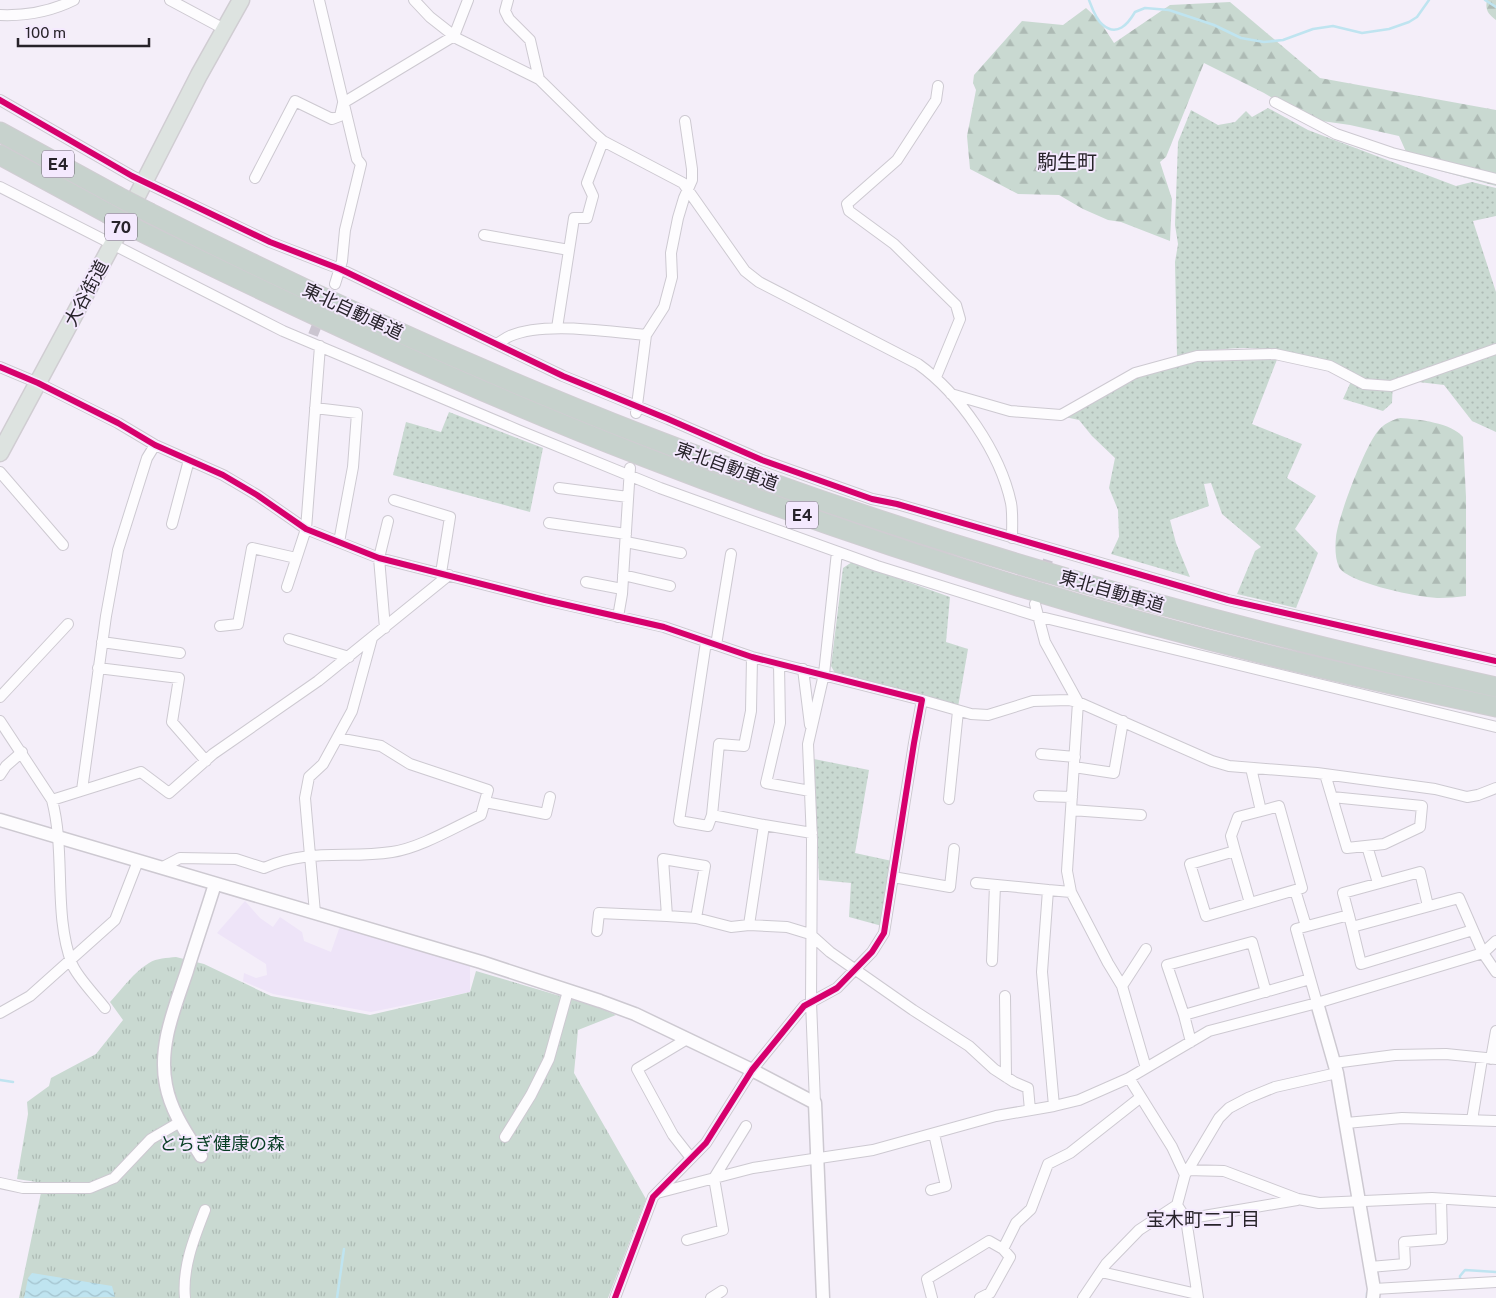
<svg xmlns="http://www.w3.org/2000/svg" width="1496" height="1298" font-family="'Public Sans','Noto Sans JP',sans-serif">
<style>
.built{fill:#eee4f8}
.grass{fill:url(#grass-dots)}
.forest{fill:url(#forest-firs)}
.park{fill:url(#park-tufts)}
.water{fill:url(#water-waves)}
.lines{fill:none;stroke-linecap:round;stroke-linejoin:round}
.stream{stroke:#bfe4f0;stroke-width:2.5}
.minor-tunnel{stroke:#cbc5d0;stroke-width:10;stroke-dasharray:10 5;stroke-linecap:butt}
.minor-casing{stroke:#cdc9d1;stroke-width:12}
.tertiary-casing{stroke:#cdc9d1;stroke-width:15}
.primary-casing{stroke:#d0cdd2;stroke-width:19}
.motorway-casing{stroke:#d0cdd2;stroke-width:21}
.minor{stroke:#fdfcfe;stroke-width:10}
.tertiary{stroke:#fdfcfe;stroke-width:12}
.primary{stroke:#dde3e0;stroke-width:16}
.motorway{stroke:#c7d2cd;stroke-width:19}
.motorway-bridge-casing{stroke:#d0cdd2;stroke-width:21;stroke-linecap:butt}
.motorway-bridge{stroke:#c7d2cd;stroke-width:19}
.cycleway-casing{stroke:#f4e9fe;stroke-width:9}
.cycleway{stroke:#d6006c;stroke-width:6}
.labels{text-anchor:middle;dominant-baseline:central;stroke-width:4;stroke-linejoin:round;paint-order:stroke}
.shield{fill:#f4e9fe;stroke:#645e6a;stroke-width:1}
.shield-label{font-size:16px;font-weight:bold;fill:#27232a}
.street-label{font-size:18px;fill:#27232a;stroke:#f4e9fe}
.park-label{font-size:18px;fill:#073d23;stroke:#f4e9fe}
.neighbourhood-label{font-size:19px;fill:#27232a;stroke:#f4e9fe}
.quarter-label{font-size:20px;fill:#27232a;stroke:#f4e9fe}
</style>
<defs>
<pattern id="grass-dots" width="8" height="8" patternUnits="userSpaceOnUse" patternTransform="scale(1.25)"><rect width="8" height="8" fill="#c9d9d1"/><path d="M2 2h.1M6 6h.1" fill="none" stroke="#adbab4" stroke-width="1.8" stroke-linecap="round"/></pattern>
<pattern id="forest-firs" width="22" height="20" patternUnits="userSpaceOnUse" patternTransform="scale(1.25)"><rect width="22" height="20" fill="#c9d9d1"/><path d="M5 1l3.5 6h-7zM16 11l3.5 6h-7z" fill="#adbab4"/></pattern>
<pattern id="park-tufts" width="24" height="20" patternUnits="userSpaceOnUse" patternTransform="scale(1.25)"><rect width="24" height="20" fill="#c9d9d1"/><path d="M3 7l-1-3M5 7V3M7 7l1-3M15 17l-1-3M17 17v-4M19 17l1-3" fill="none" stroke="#adbab4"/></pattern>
<pattern id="water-waves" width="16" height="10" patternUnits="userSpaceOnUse" patternTransform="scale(1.25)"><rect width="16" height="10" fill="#bfe4f0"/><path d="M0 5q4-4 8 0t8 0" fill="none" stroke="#a4c3ce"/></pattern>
</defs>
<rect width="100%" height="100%" fill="#f4eef9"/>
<!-- built -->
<path class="built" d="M245,901l15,17 13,9 7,-10 22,15 2,9 27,11 9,-26 130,40v26l-99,20 -98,-18 -30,-13 1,-8 12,5 11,-3 -1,-11 -49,-31z"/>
<!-- grass -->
<path class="grass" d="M1268,108l40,22 148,56 16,-4 24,6v28l-23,5 23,71v140l-24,-11 -28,-36 -51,-6 -1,24 -9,8 -40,-12 10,-22c-26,-8 -53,-20 -81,-26 -31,-7 -64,0 -95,6l-2,-95 3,-18 -3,-19 3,-83 13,-32 27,15 17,-3 11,-11 6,6z
M1278,357l-26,67 50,20 -15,34 29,18 -21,33 23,24 -22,55 -59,-14 18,-43 6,-4 -39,-33 -11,-31 -7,1 5,22 -39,14 6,23 14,34 -79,-23 8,-17 -1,-27 -9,-22 6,-30 -23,-22 -13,-16 -14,-3 79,-47 40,-9z
M449,412l94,36 -13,64 -137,-37 13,-53 35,10z
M852,562l98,35 -4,45 22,7 -10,58 -123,-34 -4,-7 12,-98z
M814,759l55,11 -14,83 37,8 -10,65 -33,-9 2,-34 -32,-3z"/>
<!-- forest -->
<path class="forest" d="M1487,0h9v20c-8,-6 -11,-10 -9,-20z
M1230,2l90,76 176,32v76l-85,-23 -12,-27 -49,-11 -42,-6 -44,-26 -60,-30 -38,94 -6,5 12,37 -2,42 -49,-19 -13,-2 -25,-11 -24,-14 -41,-1 -48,-25 -3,-33 9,-46 -3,-7 1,-8 48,-54 41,4 23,-17 13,12 15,23 56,-38z
M1400,418c18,1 52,5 63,19l3,60v99c-9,1 -18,2 -27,2 -18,0 -92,-15 -100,-31 -4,-8 -4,-21 -3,-30 2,-20 29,-91 42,-106 6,-7 13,-11 22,-13z"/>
<!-- park -->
<path class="park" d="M176,957l28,7 67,32 99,19 100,-23 6,-21 121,36 19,8 -38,15 -4,43 72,126 -38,99h-589l24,-115 -26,-4 11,-65 -1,-12 22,-16 2,-8 45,-24 27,-34 -13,-18c12,-13 24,-30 39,-39 8,-5 18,-5 27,-6z"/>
<!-- water -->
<path class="water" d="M32,1273l80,13 3,11 -91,1 4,-20z"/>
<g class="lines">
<!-- stream -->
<path class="stream" d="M1089,0c3,8 7,20 14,25 14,12 25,-1 32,-13l10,-4 24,2 45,15 27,13 23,4 19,-2 30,-11 20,-3 29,7 27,-4 20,-7 8,-5 12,-17
M1485,0l11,7
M0,1080l13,2
M1460,1281v-5l5,-6 31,2
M337,1298l7,-49
M1367,1298v-5h2"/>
<!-- minor-tunnel -->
<path class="minor-tunnel" d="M313,335l8,-20
M1037,596l11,-36"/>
<defs>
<path id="minor" d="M170,0l56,30
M319,0l38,159 4,5 -16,66 -3,31 -7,23
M414,0l16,17 28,22 81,40 55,54 9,8 80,42 62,88 14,11 159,82c42,30 82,88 93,139 2,11 1,24 1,35
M508,0l-3,11 4,8 21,21 9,39
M0,15c25,1 52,-4 74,-15
M0,100l132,76 138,66 70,27 223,107 105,43 94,41 110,39 25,5 331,96 268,61
M1275,102l61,32 56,19 104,26
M255,178l40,-77 37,18 8,-3 3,-13 111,-67 14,-36
M0,187l283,144 235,99 142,58 217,78 160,50 459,111
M484,235l85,15
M557,328l17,-110h13l6,-22 -6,-13 16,-42
M496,344c5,-2 9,-6 14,-8 36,-15 97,-4 136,-1
M0,367l38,16 80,40 37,22 68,30 34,20 49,34 73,29 166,42 119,27 88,30 170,43 -8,43 -30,190 -12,19 -35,36 -33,18 -52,64 -46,73 -53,54 -38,101
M936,377l24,-58 -4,-14 -62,-61 -45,-33 -2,-7 50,-44 39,-60 2,-14
M951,394l59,17 51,4 74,-42 62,-17 78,-2 55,12 34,18 27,2 105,-37
M315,408l42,5 -4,54 -14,75
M636,413l10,-78 18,-28 8,-30 -1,-24 7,-35 6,-20 8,-18v-11l-7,-48
M0,472l63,73
M559,488l69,9
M394,500l56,17 -9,56
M549,523l77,11
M172,524l17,-64
M626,542l55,11
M623,575l47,11
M586,582l36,7
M287,587l19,-58 14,-183
M1035,604l10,38 33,60 -11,169 4,21 -23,-2 -6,82 12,134
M618,617l4,-23 8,-126
M220,626l18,-2 14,-76 44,10
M385,628l-6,-70 9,-37
M289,639l60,18
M102,642l78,11
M706,642l-27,179 29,5 4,-11 7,-71 25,2 7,-35 1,-54
M716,645l15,-91
M779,664l1,59 -14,60 44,8
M98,668l81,10 -7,44 34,39
M803,669l7,56
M0,697l68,-73
M922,700l49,14 17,1 45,-14 36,-1 9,2 134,59 17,5 88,7 118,16 32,8 11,-2 18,-7
M0,721l52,79
M1041,754l34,3
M1074,767l40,6 9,-52
M1251,768l10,43 18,-5 23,82 -96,28 -16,-52 45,-13 -4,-15 7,-19 23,-6
M1325,774l22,74 37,-4 36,-17 2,-21 -90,-9
M0,775l6,-9 16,-14
M82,790l24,-174 12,-66 29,-92 8,-13
M1039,796l33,1
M949,799l9,-88
M485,802l61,12 4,-17
M1071,810l70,5
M712,815l52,10
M1367,846l11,37
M1235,851l15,52
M161,868l19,-10 56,1 28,9c45,-20 83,-9 128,-16 28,-4 63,-25 89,-37l7,-25 -78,-26 -29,-18 -44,-8
M893,877l57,10 4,-38
M976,883l72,7
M1295,890l11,36
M1071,892l37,71 14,23 24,82
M1428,906l-8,-34 -77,21 9,34 107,-29 24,55 13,19
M315,913l-10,-115 4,-21 14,-13 29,-53 20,-73
M696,918l9,-52 -42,-7 4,57 29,2 35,9 18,-2 38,2 23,7 20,18 83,58 56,36 25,23 20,13 14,6 2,22
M749,925l15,-100 48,8
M1352,927l9,37 112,-34
M597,931l2,-18 68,3
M992,961l3,-76
M1122,986l24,-37
M1266,992l-14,-50 -85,23 17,50 126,-36
M1005,996l1,81
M1317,1003l-21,-74 53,-14
M105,1008c-9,-12 -28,-31 -33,-44 -19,-50 -6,-111 -20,-164l89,-28 28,21 44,-39 105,-73 131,-106
M0,1013l30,-17 85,-76 23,-59
M1184,1015l7,27
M687,1039l-50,30 36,66 18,23
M1491,1059l5,-28
M1334,1063l61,-8 51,-1 50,5
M1129,1078l43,69 13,28
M815,1103l-4,-101 1,-162 -4,-96 16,-70 13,-122
M1472,1120l10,-61
M1346,1123l56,-5 94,3
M505,1137l26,-42 18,-36 19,-68
M1187,1170l37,1 74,28 21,4 113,-5 64,4
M0,1183l23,5h67l24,-10 37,-39 29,-17
M931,1190l15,-4 -12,-52
M657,1193l96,-25 120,-18 123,-34 58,-10 25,-6 50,-22 80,-47 108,-28 166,-50 13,-12
M1177,1205l9,14 111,-19
M1186,1219l12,79
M687,1240l36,-10 -9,-52 32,-52
M1003,1249l13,-26 15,-14 17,-45 22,-11 71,-56
M1370,1267l35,-3 -1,-22 38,-3 -1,-40
M1101,1272l96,22
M1374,1289l122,-7
M185,1298c-3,-30 9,-60 20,-88
M711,1298l11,-7
M932,1298l-5,-19 62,-38 14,8 7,8 -20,36 -10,5
M1083,1298l23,-34 33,-34 38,-25 8,-30 34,-57 10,-10 19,-10 27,-11 62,-14"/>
<path id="tertiary" d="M0,820l481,142 119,39 35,13 117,56 63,33 8,195
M1317,1003l20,70 37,216 -1,9
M201,1156c-14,-22 -30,-44 -35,-71 -8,-39 9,-78 21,-114 9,-29 19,-58 28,-87"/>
<path id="primary" d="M0,453l113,-210 86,-168 42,-75"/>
<path id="motorway" d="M0,132l117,64
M0,155l107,58
M150,213c162,82 328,158 498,224 275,107 560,187 848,250
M140,231c165,81 331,159 502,225 209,81 424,150 642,203 70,17 141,33 212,48"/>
</defs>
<!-- minor casing -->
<use href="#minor" class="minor-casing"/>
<!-- tertiary casing -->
<use href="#tertiary" class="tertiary-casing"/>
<!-- primary casing -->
<use href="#primary" class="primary-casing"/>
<!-- motorway casing -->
<use href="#motorway" class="motorway-casing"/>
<!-- minor -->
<use href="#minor" class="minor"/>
<!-- tertiary -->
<use href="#tertiary" class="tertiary"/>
<!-- primary -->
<use href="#primary" class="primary"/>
<!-- motorway -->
<use href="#motorway" class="motorway"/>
<defs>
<path id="motorway-bridge" d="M117,196l33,17
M107,213l33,18"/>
</defs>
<!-- motorway-bridge casing -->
<use href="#motorway-bridge" class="motorway-bridge-casing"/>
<!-- motorway-bridge -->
<use href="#motorway-bridge" class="motorway-bridge"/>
<defs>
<path id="cycleway" d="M0,100l132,76 138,66 70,27 223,107 105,43 94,41 110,39 25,5 331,96 268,61
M0,367l38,16 80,40 37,22 68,30 34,20 49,34 73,29 166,42 119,27 88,30 170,43 -8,43 -30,190 -12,19 -35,36 -33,18 -52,64 -46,73 -53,54 -38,101"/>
</defs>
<!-- cycleway casing -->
<use href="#cycleway" class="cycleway-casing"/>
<!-- cycleway -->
<use href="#cycleway" class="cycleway"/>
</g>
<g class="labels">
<!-- shield labels -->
<g class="shield">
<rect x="42" y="150.5" width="32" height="27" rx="4"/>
<rect x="105" y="213.5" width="32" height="27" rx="4"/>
<rect x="786" y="501.5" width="32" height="27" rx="4"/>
</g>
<g class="shield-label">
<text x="58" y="164">E4</text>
<text x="121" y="227">70</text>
<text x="802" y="515">E4</text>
</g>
<!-- street labels -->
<g class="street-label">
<text transform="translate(86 293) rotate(-62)">大谷街道</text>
<text transform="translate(353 311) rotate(25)">東北自動車道</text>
<text transform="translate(727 466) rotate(20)">東北自動車道</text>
<text transform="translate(1112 591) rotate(16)">東北自動車道</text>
</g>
<!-- park labels -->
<g class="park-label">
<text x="222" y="1143">とちぎ健康の森</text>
</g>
<!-- neighbourhood labels -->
<g class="neighbourhood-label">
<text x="1203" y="1219">宝木町二丁目</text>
</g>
<!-- quarter labels -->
<g class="quarter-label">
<text x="1067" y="162">駒生町</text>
</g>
</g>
<!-- scale -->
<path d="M18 38v8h131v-8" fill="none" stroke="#27232a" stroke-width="2.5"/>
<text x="25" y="38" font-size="15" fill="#27232a" stroke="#f4e9fe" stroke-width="4" paint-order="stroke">100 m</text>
</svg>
